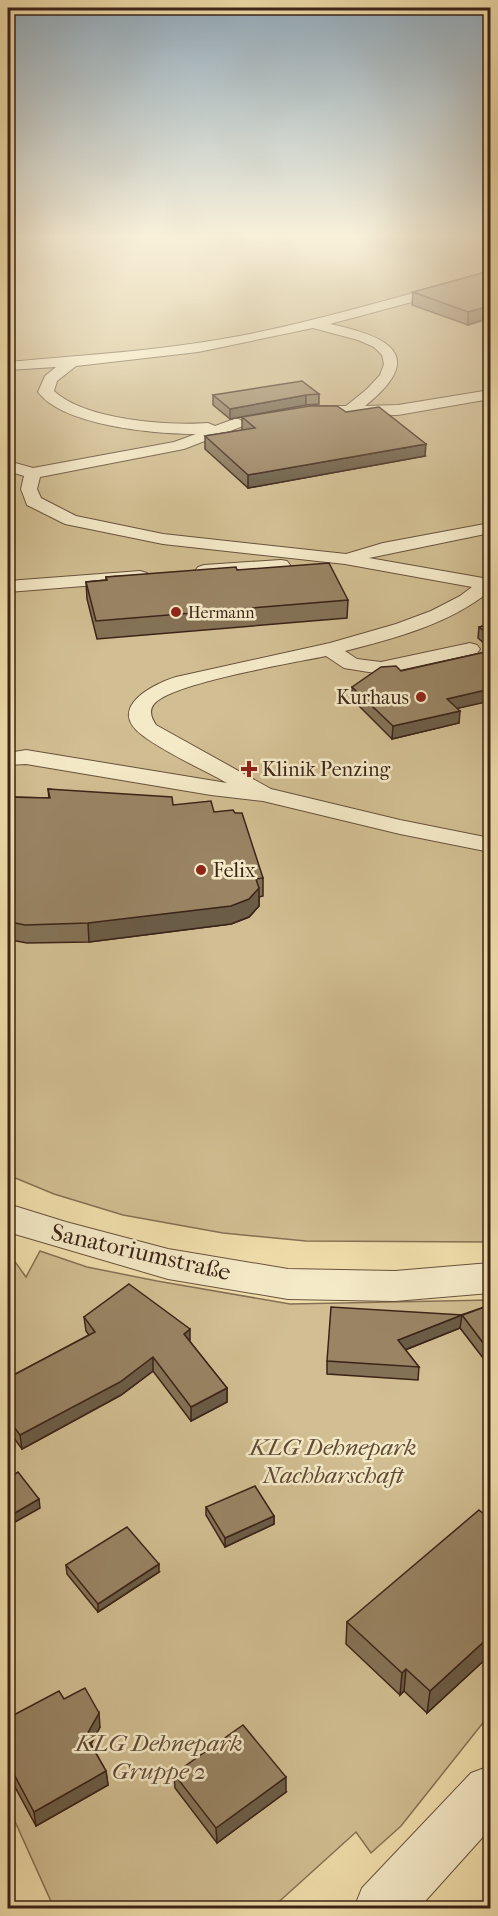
<svg xmlns="http://www.w3.org/2000/svg" width="498" height="1916" font-family="'IM FELL French Canon',serif">
<style>
.green{fill:#d1be92;stroke:#867055;stroke-width:1.5}
.lines{fill:none;stroke-linecap:round;stroke-linejoin:round}
.service-casing{stroke:#68523d;stroke-width:2}
.minor-casing{stroke:#68523d;stroke-width:2}
.service{fill:#f5eac8;fill-rule:evenodd}
.minor{fill:#f5eac8;fill-rule:evenodd}
.wall{fill:#847256;stroke:#3b2318;stroke-width:1.5}
.shaded-wall{fill:#6b5c46;stroke:#3b2318;stroke-width:1.5}
.building{fill:#998464;stroke:#3b2318;stroke-width:1.5}
.poi-dot{fill:#8f2418;stroke:#f5eac8;stroke-width:2}
.labels{text-anchor:middle;dominant-baseline:central;stroke-width:5;stroke-linejoin:round;paint-order:stroke}
.far-poi-label{font-size:16px;fill:#3b2318;stroke:#f5eac8;text-anchor:start}
.poi-label{font-size:20px;fill:#3b2318;stroke:#f5eac8;text-anchor:start}
.near-street-label{font-size:24px;fill:#3b2318;stroke:#f5eac8}
.near-park-label{font-size:24px;font-style:italic;fill:#604a36;stroke:#f5eac8}
</style>
<rect width="100%" height="100%" fill="#f0deab"/>
<filter id="stains"><feTurbulence type="fractalNoise" baseFrequency=".00333" numOctaves="4"/><feColorMatrix values="0 0 0 0 .2 0 0 0 0 .09 0 0 0 0 .02 0 0 0 .5 -.17"/></filter>
<radialGradient id="worn" r=".72"><stop offset=".6" stop-color="#630" stop-opacity="0"/><stop offset="1" stop-color="#630" stop-opacity=".3"/></radialGradient>
<!-- green -->
<path class="green" d="M8,234h482v1008l-184,-1 -83,-8 -100,-18 -69,-21 -46,-19z
M40,1251l47,16 70,14 133,23 200,-4v381l-6,6 6,7v20l-89,112 -30,27 -15,-21 -84,76h-218l-46,-102v-554l18,25z"/>
<g class="lines">
<defs>
<path id="service" d="M490,273v8l-160,43c57,12 99,31 35,82l33,-1 92,-15v9l-92,16 -94,-1 -3,-3 8,-5h37l21,-17 13,-14 4,-11 -2,-9 -8,-8 -16,-7 -45,-12 -115,24 -122,14 -19,15 -3,10c31,29 113,35 154,32l7,3 22,-8 8,5 -2,3 -59,23 -144,28 -3,12 4,9 35,18 87,18 183,20 37,-11 107,-20v10l-121,25 114,20 7,-1v14c-41,33 -94,47 -145,60l12,8 24,3 89,-19 7,2 3,4 -3,4 -96,21 -37,-6 -18,-12c-33,7 -155,27 -172,48 -6,7 -2,15 2,21l115,64 129,31 90,18v14l-90,-18 -137,-33 -52,-6 -185,-31 -18,1v-12l18,-3 201,33c-25,-14 -63,-31 -85,-48 -36,-27 11,-51 34,-58l154,-34 66,-19 35,-13 29,-15 12,-9 -127,-23 -182,-20 -98,-20 -38,-19 -6,-16 3,-13 -16,-5v-10l25,7 141,-26 22,-8c-40,0 -133,-8 -158,-42l7,-16 11,-9 -48,3v-8c75,-7 151,-11 226,-25 87,-16 170,-43 256,-64z
M281,560l6,1 3,4 -3,4 -83,8 -6,-2 -3,-4 3,-4 6,-2z
M140,571l7,2 2,4 -2,4 -139,11v-11z"/>
<path id="minor" d="M8,1204l58,18 102,27 120,20 107,2 95,-8v30l-95,8 -107,-2 -120,-20 -160,-47z
M490,1766v63l-71,79h-65l8,-20 109,-115z"/>
</defs>
<!-- service casing -->
<use href="#service" class="service-casing"/>
<!-- minor casing -->
<use href="#minor" class="minor-casing"/>
<!-- service -->
<use href="#service" class="service"/>
<!-- minor -->
<use href="#minor" class="minor"/>
</g>
<!-- wall -->
<path class="wall" d="M490,271v47l-22,7 -56,-20 1,-13z
M319,394v10l-13,1 -59,11 99,-4 79,44 -177,32 -43,-39v-13l38,-6 -1,-1v-12l-12,2 -17,-14v-10z
M237,570l111,30 -1,18 -250,21 -10,-40 -1,-17 20,-2v-3z
M490,624v77l-33,7 2,15 -67,16 -40,-40v-12l49,-16 85,-19 1,-6 -9,-8 1,-11z
M48,789l125,16 41,7 49,66v18l-4,1v9l-10,11 -18,7 -142,18 -62,1 -16,-3 -3,-2v-141l41,1z
M490,1305v62l-30,-39 -55,22 14,17 -1,13 -91,-6v-13z
M84,1317l106,25 37,46v14l-36,19 -38,-50 -32,24 -99,54 -14,-19v-52l81,-43 -3,-4z
M206,1507l68,9v8l-49,23 -19,-32z
M490,1519v136l-63,58 -23,-22 -4,4 -54,-51 1,-22z
M66,1565l93,7 -61,40 -31,-38z
M64,1699l36,28 -9,17 15,27 2,14 -72,41 -28,-52v-56z
M174,1774l112,18 -69,51 -42,-55z"/>
<!-- shaded-wall -->
<path class="shaded-wall" d="M490,306v12l-22,7v-13z
M306,395v10l-76,14v-10z
M426,444l-1,12 -177,32v-13z
M490,689v12l-44,10 1,-12z
M460,711l-1,12 -67,16 1,-13z
M259,888v18l-10,11 -18,7 -142,18 -1,-19z
M462,1315l-2,13 -63,25 1,-13z
M190,1329v14l-6,-9z
M153,1357v14l-32,24 -99,54 -2,-14z
M227,1388v14l-36,19v-14z
M39,1499l1,9 -32,18v-9z
M274,1516v8l-49,23v-9z
M159,1564v8l-61,40v-8z
M490,1636v19l-63,58 3,-22z
M406,1669l-2,22 -4,4 2,-22z
M99,1713l1,14 -13,24 -1,-15z
M106,1771l2,14 -72,41 -2,-14z
M286,1777v15l-69,51 -1,-15z"/>
<!-- building -->
<path class="building" d="M490,271v35l-22,6 -55,-20z
M302,381l17,13 -13,1 -76,14 -17,-14z
M310,406h27l9,6 33,-5 47,37 -178,31 -43,-39 50,-8 -13,-11z
M329,563l19,37 -252,21 -10,-39 21,-2 -1,-3 130,-10 1,3z
M490,624v12l-11,-9z
M490,651v38l-43,10 13,12 -67,15 -41,-39 29,-20 15,-1 5,5z
M48,789l124,8 1,8 38,-4 3,11 19,-2 2,3h7l21,65 -7,1 3,9 -10,11 -18,7 -143,17 -63,2 -15,-3 -2,-1v-124l42,1z
M129,1284l61,45 -6,5 43,54 -36,19 -38,-50 -33,25 -100,53 -12,-16v-41l87,-46 -11,-15z
M490,1305v47l-28,-37 -64,25 21,27 -92,-6 4,-54 132,8z
M18,1472l21,27 -31,18v-39z
M255,1486l19,30 -49,22 -19,-31z
M479,1510l11,9v117l-60,55 -24,-22 -4,4 -55,-51z
M127,1527l32,37 -61,40 -32,-39z
M85,1688l14,25 -13,23 20,35 -72,41 -26,-49v-45l51,-27 5,8z
M243,1725l43,52 -70,51 -42,-54z
M8,1888l8,20h-8z"/>
<!-- sky -->
<linearGradient id="sky" x2="0" y2="1"><stop stop-color="#92abbc"/><stop offset="0.47" stop-color="#f8f0d9"/><stop offset="1" stop-color="#f8f0d9" stop-opacity="0"/></linearGradient>
<rect width="498" height="502" fill="url(#sky)"/>
<!-- markers -->
<g class="poi-dot">
<circle cx="176" cy="612" r="6"/>
<circle cx="421" cy="697" r="6"/>
<path d="M246 760h6v6h6v6h-6v6h-6v-6h-6v-6h6z"/>
<circle cx="201" cy="870" r="6"/>
</g>
<g class="labels">
<!-- far-poi labels -->
<g class="far-poi-label">
<text x="188" y="612">Hermann</text>
</g>
<!-- poi labels -->
<g class="poi-label">
<text x="409" y="697" text-anchor="end">Kurhaus</text>
<text x="262" y="769">Klinik Penzing</text>
<text x="213" y="870">Felix</text>
</g>
<!-- near-street labels -->
<g class="near-street-label">
<text transform="translate(141 1252) rotate(13)">Sanatoriumstraße</text>
</g>
<!-- near-park labels -->
<g class="near-park-label">
<text x="333" y="1447">KLG Dehnepark<tspan x="333" dy="28">Nachbarschaft</tspan></text>
<text x="159" y="1743">KLG Dehnepark<tspan x="159" dy="28">Gruppe 2</tspan></text>
</g>
</g>
<!-- margin -->
<rect width="498" height="1916" fill="none" stroke="#f0deab" stroke-width="30"/>
<rect x="9" y="9" width="480" height="1898" fill="none" stroke="#3b2318" stroke-width="3"/>
<rect x="15" y="15" width="468" height="1886" fill="none" stroke="#3b2318" stroke-width="1.5"/>
<rect width="100%" height="100%" filter="url(#stains)"/>
<rect width="100%" height="100%" fill="url(#worn)"/>
</svg>
